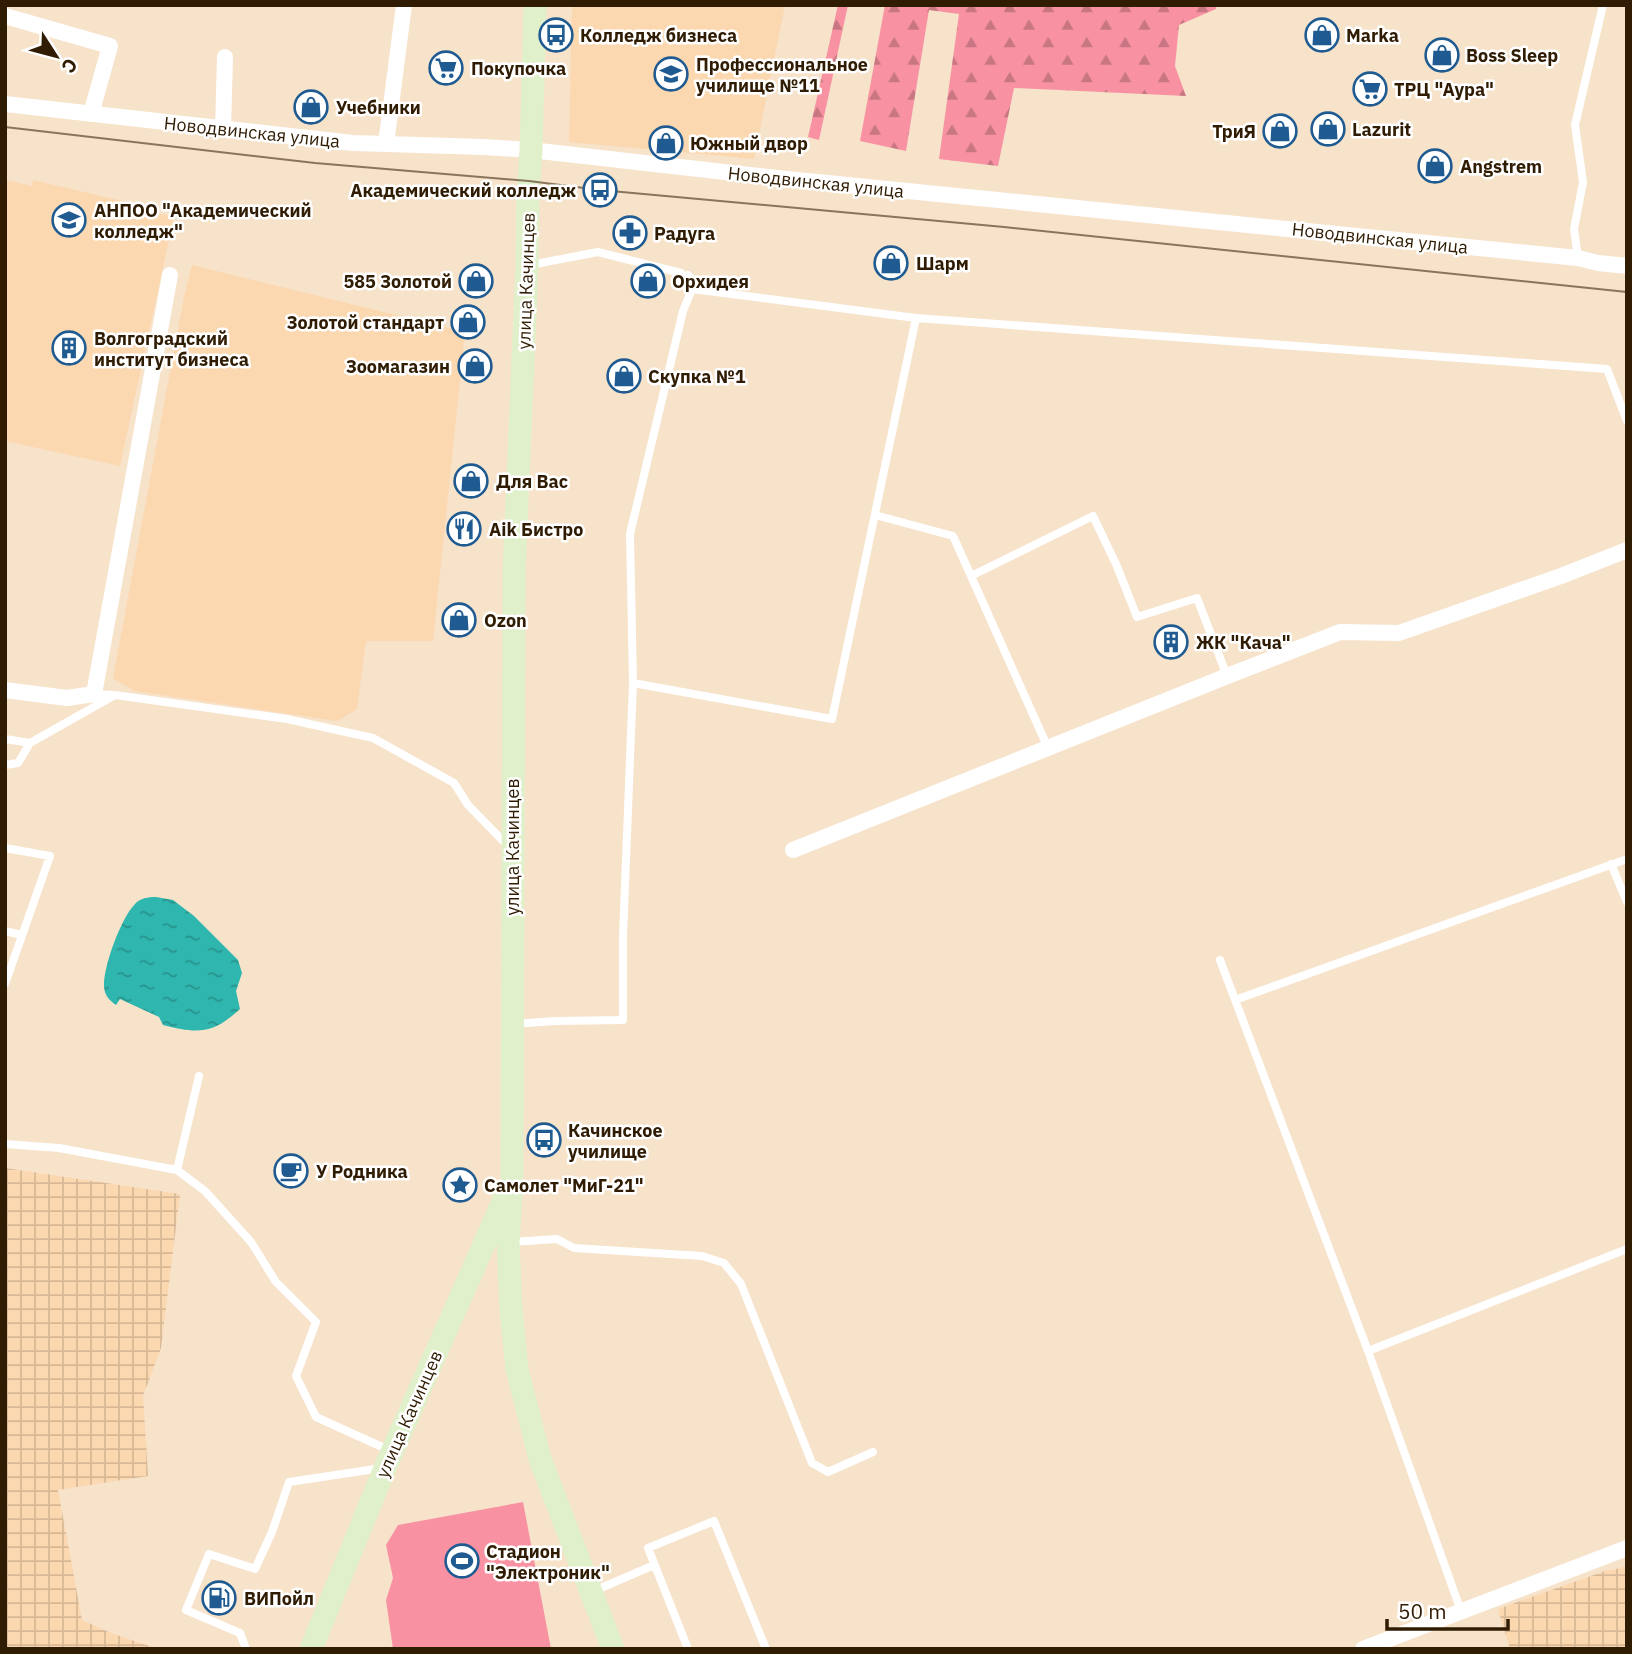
<svg xmlns="http://www.w3.org/2000/svg" width="1632" height="1654" font-family="'IBM Plex Sans',sans-serif">
<style>
.built{fill:#fcd8b1}
.industrial{fill:url(#industrial-grid)}
.forest{fill:url(#forest-firs)}
.garden{fill:#f892a3}
.water{fill:url(#water-ripples)}
.lines{fill:none;stroke-linecap:round;stroke-linejoin:round}
.lane{stroke:#fff;stroke-width:8}
.street{stroke:#fff;stroke-width:16}
.secondary{stroke:#e0f0ca;stroke-width:23}
.tram{stroke:#89755c;stroke-width:2}
.labels{text-anchor:middle;dominant-baseline:central;stroke-width:5;stroke-linejoin:round;paint-order:stroke}
.poi-label{font-size:18px;font-weight:bold;fill:#301c03;stroke:#fff;text-anchor:start}
.street-label{font-size:18px;fill:#301c03;stroke:#fff}
</style>
<defs>
<pattern id="industrial-grid" width="8" height="8" patternUnits="userSpaceOnUse" patternTransform="scale(1.75)"><rect width="8" height="8" fill="#fcd8b1"/><path d="M0 4h8M4 0v8" fill="none" stroke="#d8b997"/></pattern>
<pattern id="forest-firs" width="22" height="20" patternUnits="userSpaceOnUse" patternTransform="scale(1.75)"><rect width="22" height="20" fill="#f892a3"/><path d="M5 1l3.5 6h-7zM16 11l3.5 6h-7z" fill="#c97683"/></pattern>
<pattern id="water-ripples" width="26" height="14" patternUnits="userSpaceOnUse" patternTransform="scale(1.75)"><rect width="26" height="14" fill="#2eb6af"/><path d="M2 4q2-2 4 0t4 0M15 11q2-2 4 0t4 0" fill="none" stroke="#28938c"/></pattern>
</defs>
<rect width="100%" height="100%" fill="#f7e2ca"/>
<!-- built -->
<path class="built" d="M572,5h213l-31,154 -185,-17z
M5,180l27,6 1,-6 93,22v4l48,11 -54,249 -115,-25z
M192,265l273,67 -32,309h-67l-9,68 -20,12 -203,-30 -21,-13 71,-381z"/>
<!-- industrial -->
<path class="industrial" d="M5,1168l175,26 -19,154 -18,48 5,80 -90,14 24,130 29,13 47,16h-153z
M1627,1565v84h-117l-12,-40 107,-38 11,-2z"/>
<!-- forest -->
<path class="forest" d="M838,5h10l-29,135 -11,-3z
M885,5h331v4l-37,16 -4,41 11,30 -172,-8 -16,78 -59,-7 20,-145 -30,-4 -23,141 -46,-10z"/>
<!-- garden -->
<path class="garden" d="M523,1502l28,147h-158l-7,-49 7,-22 -7,-33 12,-20z"/>
<!-- water -->
<path class="water" d="M156,897l17,3 21,16 44,44 4,13 -6,18 4,18c-27,25 -42,25 -77,16l-4,-8 -39,-18 -4,6c-7,-5 -11,-9 -12,-18 -1,-20 17,-69 31,-83 5,-6 13,-7 21,-7z"/>
<g class="lines">
<!-- lane -->
<path class="lane" d="M1578,258l-4,-29 9,-47 -8,-57 28,-120
M530,265l68,-13 83,21
M916,318l691,51 20,52
M875,515l78,21 18,40
M633,683l199,36 84,-401 -224,-29
M94,694l21,1 172,24 86,19 81,45 14,22 40,41
M5,739l25,4 85,-48
M1048,748l-77,-172 122,-60 23,48 21,53 60,-19 30,78
M5,765l13,-2 12,-20
M5,848l45,8 -45,128
M1611,864l16,38
M5,931l17,4
M1220,960l148,391
M1235,1000l392,-141
M513,1024l43,-3 67,-1v-84l10,-253 -3,-149 53,-223 9,-22 1,-9 -5,-5
M199,1076l-22,94 28,21 46,51 25,40 40,40 -20,54 20,41 75,34
M5,1144l54,4 118,22
M511,1242l46,-3 17,9 128,8 22,7 17,21 71,179 16,9 45,-20
M594,1591l60,-26
M1461,1611l-93,-260 259,-102
M246,1649l-6,-16 -54,-23 23,-56 46,15 17,-37 17,-50 93,-14
M688,1649l-40,-101 66,-27 52,128"/>
<!-- street -->
<path class="street" d="M5,16l105,30 -19,68
M5,104l348,39 131,4 47,3 246,28 801,80 20,5 29,3
M223,129l2,-72
M386,144l18,-139
M5,690l62,8 27,-4 76,-419
M793,850l442,-177 105,-41 59,1 162,-57 66,-26
M1363,1649l264,-101"/>
<!-- secondary -->
<path class="secondary" d="M535,5l-4,145 -3,44 -1,72 -13,306 -2,609 -4,61 3,67 6,60 23,90 73,190
M311,1649l74,-181 120,-271"/>
<!-- tram -->
<path class="tram" d="M5,127l310,36 214,18 71,9 404,37 623,65"/>
</g>
<!-- icons -->
<defs>
<symbol id="bus-ring" viewBox="-11 -11 22 22"><circle r="9.5" fill="#fff" stroke="#1f5b91" stroke-width="1.5"/><path d="M-5-6H5V4H4V6H2V4H-2V6H-4V4H-5ZM-3.5-4V0h7V-4ZM-3.5 1.2v1.5H-2V1.2ZM2 1.2v1.5H3.5V1.2Z" fill="#1f5b91"/></symbol>
<symbol id="shop-ring" viewBox="-11 -11 22 22"><circle r="9.5" fill="#fff" stroke="#1f5b91" stroke-width="1.5"/><path d="M-5-2.5h2.3a2.7 3.5 0 0 1 5.4 0H5L5.5 6h-11ZM-1.5-2.5h3a1.5 2.3 0 0 0-3 0Z" fill="#1f5b91"/></symbol>
<symbol id="supermarket-ring" viewBox="-11 -11 22 22"><circle r="9.5" fill="#fff" stroke="#1f5b91" stroke-width="1.5"/><path d="M-6-5.5h2.5l.6 2H6L4.5 2H-2.5L-4.4-4H-6ZM-1.5 3.2a1.3 1.3 0 1 0 .1 0ZM3 3.2a1.3 1.3 0 1 0 .1 0Z" fill="#1f5b91"/></symbol>
<symbol id="university-ring" viewBox="-11 -11 22 22"><circle r="9.5" fill="#fff" stroke="#1f5b91" stroke-width="1.5"/><path d="M0-5L7-2L0 1L-7-2ZM-4 1L0 2.5L4 1V4Q0 6-4 4Z" fill="#1f5b91"/></symbol>
<symbol id="pharmacy-ring" viewBox="-11 -11 22 22"><circle r="9.5" fill="#fff" stroke="#1f5b91" stroke-width="1.5"/><path d="M-2-6h4v4h4v4h-4v4h-4v-4h-4v-4h4Z" fill="#1f5b91"/></symbol>
<symbol id="building-ring" viewBox="-11 -11 22 22"><circle r="9.5" fill="#fff" stroke="#1f5b91" stroke-width="1.5"/><path d="M-4-6H4V6H1V3H-1V6H-4ZM-2.5-4.3h1.7v1.8h-1.7ZM.8-4.3h1.7v1.8H.8ZM-2.5-1h1.7V.8h-1.7ZM.8-1h1.7V.8H.8Z" fill="#1f5b91"/></symbol>
<symbol id="restaurant-ring" viewBox="-11 -11 22 22"><circle r="9.5" fill="#fff" stroke="#1f5b91" stroke-width="1.5"/><path d="M-5-6h1v4h1v-4h1v4h1v-4h1v5L-1.5 .5V6h-2V.5L-5-1ZM5-6V6H3V1.5H1.5Q1.5-4 5-6Z" fill="#1f5b91"/></symbol>
<symbol id="cafe-ring" viewBox="-11 -11 22 22"><circle r="9.5" fill="#fff" stroke="#1f5b91" stroke-width="1.5"/><path d="M-5.5-4.5H6V0H3Q3 3.5 0 3.5H-2.5Q-5.5 3.5-5.5 0ZM3-3.2v2h1.7v-2ZM-6 4.5H4V6H-6Z" fill="#1f5b91"/></symbol>
<symbol id="sight-ring" viewBox="-11 -11 22 22"><circle r="9.5" fill="#fff" stroke="#1f5b91" stroke-width="1.5"/><path d="M0-6L1.8-2.2L6-1.7L2.9 1.2L3.7 5.4L0 3.3L-3.7 5.4L-2.9 1.2L-6-1.7L-1.8-2.2Z" fill="#1f5b91"/></symbol>
<symbol id="stadium-ring" viewBox="-11 -11 22 22"><circle r="9.5" fill="#fff" stroke="#1f5b91" stroke-width="1.5"/><path d="M0-5a6.5 5 0 1 0 0 10a6.5 5 0 1 0 0-10ZM-3.5-1.8h7v3.6h-7Z" fill="#1f5b91"/></symbol>
<symbol id="fuel-ring" viewBox="-11 -11 22 22"><circle r="9.5" fill="#fff" stroke="#1f5b91" stroke-width="1.5"/><path d="M-5.5-6h7V0h2V4h1.3V-2.5L3-4.5l.8-.8L6-3V5H2.5V1h-1V6h-7ZM-4.2-4.7v3.2H.2V-4.7Z" fill="#1f5b91"/></symbol>
</defs>
<g fill-rule="evenodd">
<use href="#bus-ring" x="537" y="16" width="38" height="38"/>
<use href="#shop-ring" x="1303" y="16" width="38" height="38"/>
<use href="#shop-ring" x="1423" y="36" width="38" height="38"/>
<use href="#supermarket-ring" x="427" y="49" width="38" height="38"/>
<use href="#university-ring" x="652" y="55" width="38" height="38"/>
<use href="#supermarket-ring" x="1351" y="70" width="38" height="38"/>
<use href="#shop-ring" x="292" y="88" width="38" height="38"/>
<use href="#shop-ring" x="1309" y="110" width="38" height="38"/>
<use href="#shop-ring" x="1261" y="112" width="38" height="38"/>
<use href="#shop-ring" x="647" y="124" width="38" height="38"/>
<use href="#shop-ring" x="1416" y="147" width="38" height="38"/>
<use href="#bus-ring" x="581" y="171" width="38" height="38"/>
<use href="#university-ring" x="50" y="201" width="38" height="38"/>
<use href="#pharmacy-ring" x="611" y="214" width="38" height="38"/>
<use href="#shop-ring" x="872" y="244" width="38" height="38"/>
<use href="#shop-ring" x="457" y="262" width="38" height="38"/>
<use href="#shop-ring" x="629" y="262" width="38" height="38"/>
<use href="#shop-ring" x="449" y="303" width="38" height="38"/>
<use href="#building-ring" x="50" y="329" width="38" height="38"/>
<use href="#shop-ring" x="456" y="347" width="38" height="38"/>
<use href="#shop-ring" x="605" y="357" width="38" height="38"/>
<use href="#shop-ring" x="452" y="462" width="38" height="38"/>
<use href="#restaurant-ring" x="445" y="510" width="38" height="38"/>
<use href="#shop-ring" x="440" y="601" width="38" height="38"/>
<use href="#building-ring" x="1152" y="623" width="38" height="38"/>
<use href="#bus-ring" x="525" y="1121" width="38" height="38"/>
<use href="#cafe-ring" x="272" y="1152" width="38" height="38"/>
<use href="#sight-ring" x="441" y="1166" width="38" height="38"/>
<use href="#stadium-ring" x="443" y="1542" width="38" height="38"/>
<use href="#fuel-ring" x="200" y="1579" width="38" height="38"/>
</g>
<g class="labels">
<!-- poi labels -->
<g class="poi-label">
<text x="580" y="35">Колледж бизнеса</text>
<text x="1346" y="35">Marka</text>
<text x="1466" y="55">Boss Sleep</text>
<text x="696" y="64">Профессиональное<tspan x="696" dy="21">училище №11</tspan></text>
<text x="471" y="68">Покупочка</text>
<text x="1394" y="89">ТРЦ "Аура"</text>
<text x="336" y="107">Учебники</text>
<text x="1352" y="129">Lazurit</text>
<text x="1256" y="131" text-anchor="end">ТриЯ</text>
<text x="690" y="143">Южный двор</text>
<text x="1460" y="166">Angstrem</text>
<text x="576" y="190" text-anchor="end">Академический колледж</text>
<text x="94" y="210">АНПОО "Академический<tspan x="94" dy="21">колледж"</tspan></text>
<text x="654" y="233">Радуга</text>
<text x="916" y="263">Шарм</text>
<text x="452" y="281" text-anchor="end">585 Золотой</text>
<text x="672" y="281">Орхидея</text>
<text x="444" y="322" text-anchor="end">Золотой стандарт</text>
<text x="94" y="338">Волгоградский<tspan x="94" dy="21">институт бизнеса</tspan></text>
<text x="450" y="366" text-anchor="end">Зоомагазин</text>
<text x="648" y="376">Скупка №1</text>
<text x="496" y="481">Для Вас</text>
<text x="489" y="529">Aik Бистро</text>
<text x="484" y="620">Ozon</text>
<text x="1196" y="642">ЖК "Кача"</text>
<text x="568" y="1130">Качинское<tspan x="568" dy="21">училище</tspan></text>
<text x="316" y="1171">У Родника</text>
<text x="484" y="1185">Самолет "МиГ-21"</text>
<text x="486" y="1551">Стадион<tspan x="486" dy="21">"Электроник"</tspan></text>
<text x="244" y="1598">ВИПойл</text>
</g>
<!-- street labels -->
<g class="street-label">
<text transform="translate(252 132) rotate(6)">Новодвинская улица</text>
<text transform="translate(816 182) rotate(6)">Новодвинская улица</text>
<text transform="translate(1380 238) rotate(6)">Новодвинская улица</text>
<text transform="translate(526 281) rotate(-88)">улица Качинцев</text>
<text transform="translate(512 847) rotate(-90)">улица Качинцев</text>
<text transform="translate(409 1414) rotate(-66)">улица Качинцев</text>
</g>
</g>
<!-- border -->
<rect width="1632" height="1654" fill="none" stroke="#301c03" stroke-width="14"/>
<!-- north arrow -->
<g transform="translate(56 56) rotate(126)" stroke="#ffffff" stroke-width="5" paint-order="stroke">
<path d="M0-5L12 26L0 18L-12 26Z" fill="#301c03"/>
<text y="-10" font-size="19" font-weight="bold" text-anchor="middle" fill="#301c03">С</text>
</g>
<!-- scale -->
<path d="M1387 1619v10h121v-10" fill="none" stroke="#301c03" stroke-width="3.5"/>
<text x="1398" y="1619" font-size="21" fill="#301c03" stroke="#ffffff" stroke-width="5" paint-order="stroke">50 m</text>
</svg>
